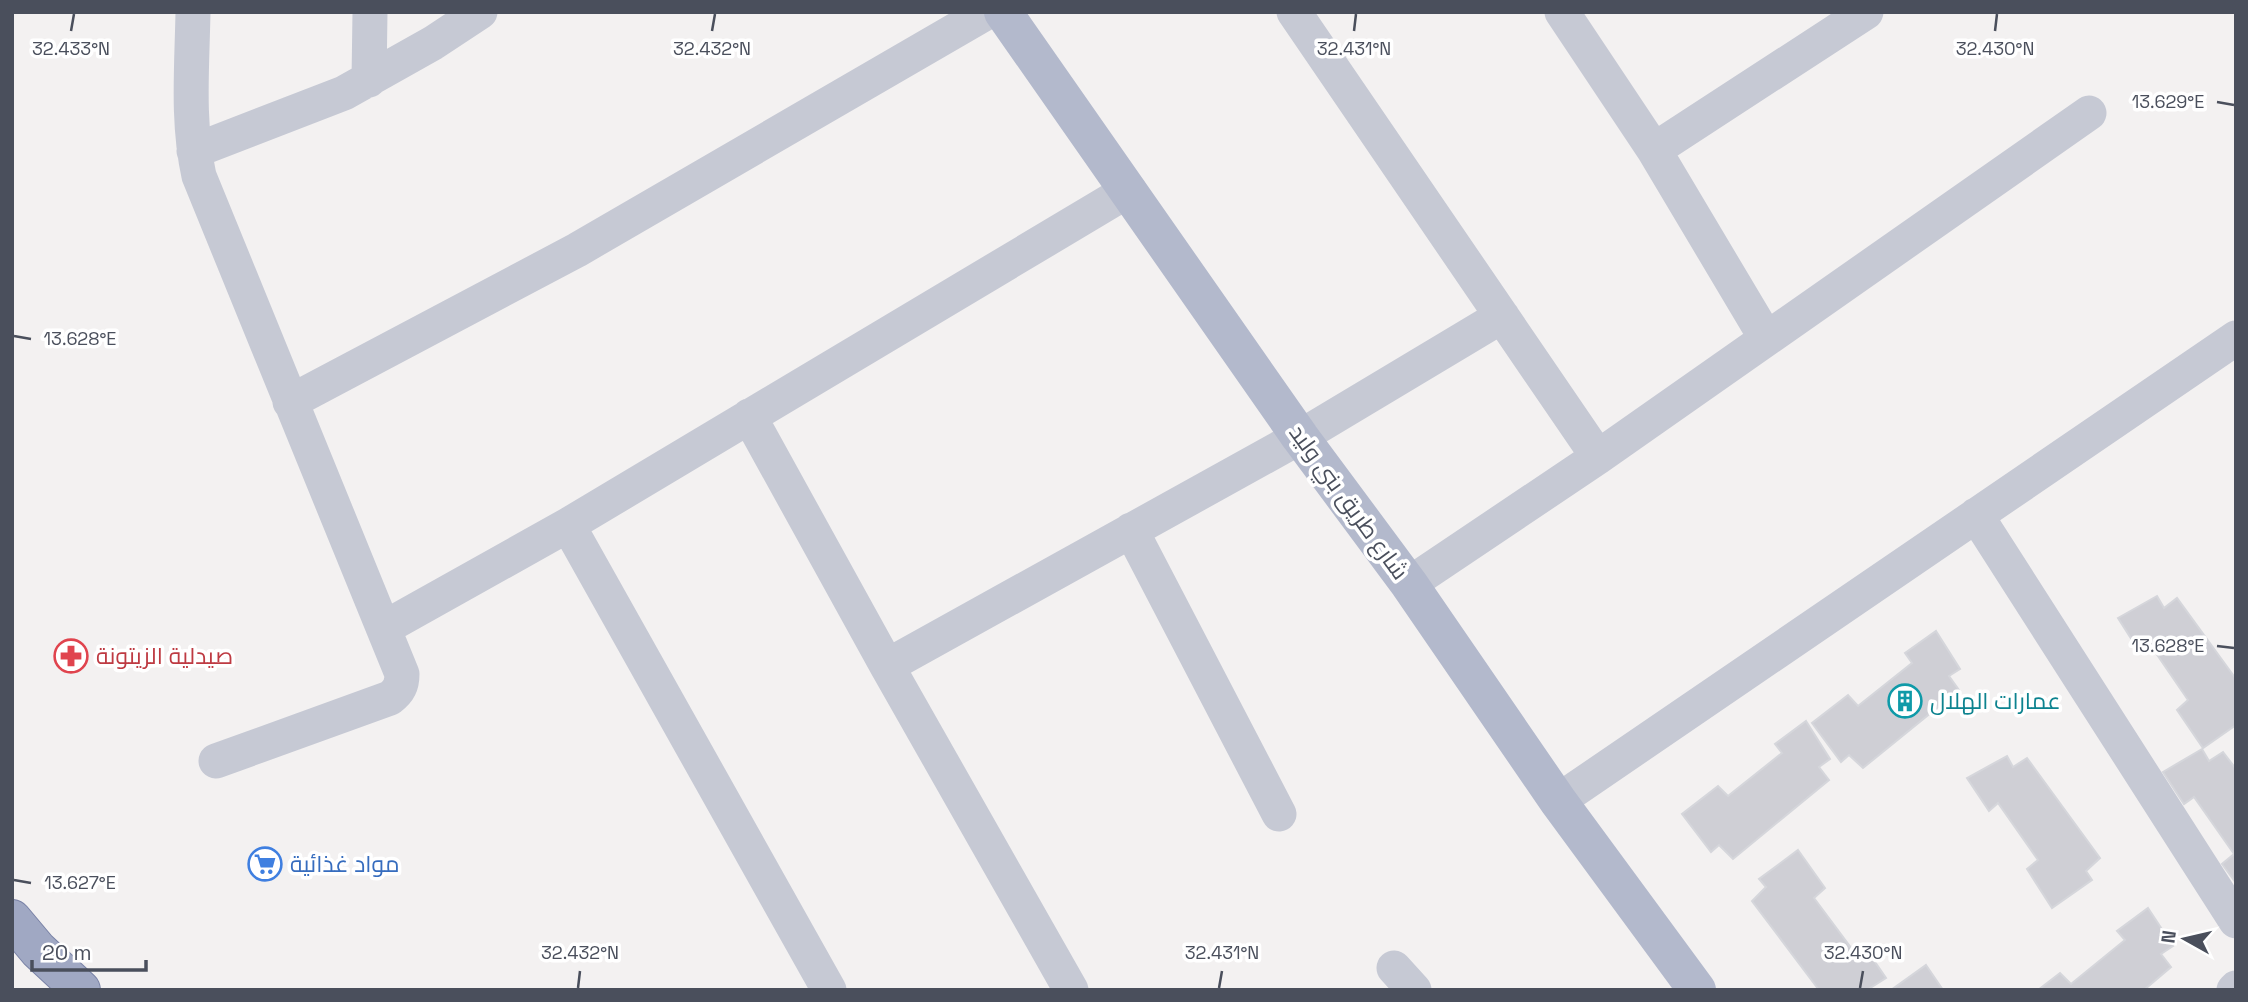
<svg xmlns="http://www.w3.org/2000/svg" width="2248" height="1002" font-family="'Space Grotesk',Cairo,sans-serif">
<style>
.building{fill:#cfcfd5;stroke:#d5d6db;stroke-width:2}
.lines{fill:none;stroke-linecap:round;stroke-linejoin:round}
.trunk-casing{stroke:#7982a6;stroke-width:40}
.minor{stroke:#c6c9d4;stroke-width:35}
.primary{stroke:#b3b9cc;stroke-width:38}
.trunk{stroke:#a0a8c3;stroke-width:38}
.ticks{fill:none;stroke:#4a4f5c;stroke-width:2.5}
.labels{text-anchor:middle;dominant-baseline:central;stroke-width:7;stroke-linejoin:round;paint-order:stroke}
.street-label{font-size:23px;fill:#4a4f5c;stroke:#fff}
.health-label{font-size:23px;fill:#be3a42;stroke:#fff;text-anchor:start}
.culture-label{font-size:23px;fill:#0d838f;stroke:#fff;text-anchor:start}
.shop-label{font-size:23px;fill:#366cbe;stroke:#fff;text-anchor:start}
.ticks-label{font-size:18px;text-anchor:middle;fill:#4a4f5c;stroke:#fff;stroke-width:7;stroke-linejoin:round;paint-order:stroke}
</style>
<rect width="100%" height="100%" fill="#f3f1f1"/>
<!-- building -->
<path class="building" d="M2157,596l7,12 13,-10 59,81v46l-33,23 -26,-38 11,-10 -39,-57 -10,8 -21,-33z
M1936,631l24,38 -11,7 10,14 -96,78 -14,-13 -8,7 -29,-39 36,-28 10,11 54,-43 -7,-10z
M1806,721l24,38 -11,8 10,13 -96,79 -14,-14 -8,7 -29,-38 36,-28 10,10 54,-43 -7,-9z
M2202,749l7,12 14,-9 13,17v114l-14,-19 12,-10 -40,-57 -10,7 -21,-32z
M2007,756l6,11 14,-9 73,100 -14,13 6,9 -40,28 -25,-39 11,-9 -40,-57 -9,8 -22,-33z
M1798,850l27,38 -11,10 41,55 9,-7 22,32 -19,12h-48l-67,-89 14,-14 -7,-8z
M2148,908l25,38 -12,8 10,13 -27,23h-106l22,-17 11,11 54,-44 -8,-9z
M1926,965l17,25h-52z"/>
<g class="lines">
<defs>
<path id="trunk" d="M12,919l26,31 43,40"/>
</defs>
<!-- trunk casing -->
<use href="#trunk" class="trunk-casing"/>
<!-- minor -->
<path class="minor" d="M193,12c-1,55 -6,110 6,164l203,498c0,11 -3,17 -12,24l-174,63
M1294,12l304,445
M1562,12l92,138 112,188
M369,80l1,-68
M1654,150l212,-138
M194,151l150,-58 89,-50 47,-31
M290,402l287,-152 410,-238
M749,416l138,250 184,324
M1976,515l260,406
M568,525l261,465
M1131,530l148,284
M1409,584l189,-127 491,-344
M384,628l184,-103 561,-335
M887,666l413,-229 202,-121
M1558,801l678,-463
M1394,968l20,22
M2234,990l2,-2"/>
<!-- primary -->
<path class="primary" d="M1003,12l297,425 109,147 149,217 139,189"/>
<!-- trunk -->
<use href="#trunk" class="trunk"/>
</g>
<!-- ticks -->
<path class="ticks" d="M71,31l3,-17M712,31l3,-17M1354,31l2,-17M1995,31l2,-17M2217,102l17,3M14,336l17,3M2217,646l17,2M14,880l17,3M578,988l2,-17M1219,988l3,-17M1860,988l3,-17"/>
<!-- icons -->
<defs>
<symbol id="pharmacy-ring" viewBox="-11 -11 22 22"><circle r="9.5" fill="#fff" stroke="#e0444e" stroke-width="1.5"/><path d="M-2-6h4v4h4v4h-4v4h-4v-4h-4v-4h4Z" fill="#e0444e"/></symbol>
<symbol id="building-ring" viewBox="-11 -11 22 22"><circle r="9.5" fill="#fff" stroke="#0f9aa8" stroke-width="1.5"/><path d="M-4-6H4V6H1V3H-1V6H-4ZM-2.5-4.3h1.7v1.8h-1.7ZM.8-4.3h1.7v1.8H.8ZM-2.5-1h1.7V.8h-1.7ZM.8-1h1.7V.8H.8Z" fill="#0f9aa8"/></symbol>
<symbol id="supermarket-ring" viewBox="-11 -11 22 22"><circle r="9.5" fill="#fff" stroke="#3f7fe0" stroke-width="1.5"/><path d="M-6-5.5h2.5l.6 2H6L4.5 2H-2.5L-4.4-4H-6ZM-1.5 3.2a1.3 1.3 0 1 0 .1 0ZM3 3.2a1.3 1.3 0 1 0 .1 0Z" fill="#3f7fe0"/></symbol>
</defs>
<g fill-rule="evenodd">
<use href="#pharmacy-ring" x="52" y="637" width="38" height="38"/>
<use href="#building-ring" x="1886" y="682" width="38" height="38"/>
<use href="#supermarket-ring" x="246" y="845" width="38" height="38"/>
</g>
<g class="labels">
<!-- street labels -->
<g class="street-label">
<text transform="translate(1349 502) rotate(54)">شارع طريق بني وليد</text>
</g>
<!-- health labels -->
<g class="health-label">
<text x="96" y="656">صيدلية الزيتونة</text>
</g>
<!-- culture labels -->
<g class="culture-label">
<text x="1930" y="701">عمارات الهلال</text>
</g>
<!-- shop labels -->
<g class="shop-label">
<text x="290" y="864">مواد غذائية</text>
</g>
</g>
<g class="ticks-label">
<text x="71" y="55">32.433°N</text>
<text x="712" y="55">32.432°N</text>
<text x="1354" y="55">32.431°N</text>
<text x="1995" y="55">32.430°N</text>
<text x="2168" y="108">13.629°E</text>
<text x="80" y="345">13.628°E</text>
<text x="2168" y="652">13.628°E</text>
<text x="80" y="889">13.627°E</text>
<text x="580" y="959">32.432°N</text>
<text x="1222" y="959">32.431°N</text>
<text x="1863" y="959">32.430°N</text>
</g>
<!-- border -->
<rect width="2248" height="1002" fill="none" stroke="#4a4f5c" stroke-width="28"/>
<!-- north arrow -->
<g transform="translate(2185 939) rotate(278)" stroke="#ffffff" stroke-width="5" paint-order="stroke">
<path d="M0-5L12 26L0 18L-12 26Z" fill="#4a4f5c"/>
<text y="-10" font-size="19" font-weight="bold" text-anchor="middle" fill="#4a4f5c">N</text>
</g>
<!-- scale -->
<path d="M32 960v10h114v-10" fill="none" stroke="#4a4f5c" stroke-width="3.5"/>
<text x="42" y="960" font-size="21" fill="#4a4f5c" stroke="#ffffff" stroke-width="5" paint-order="stroke">20 m</text>
</svg>
